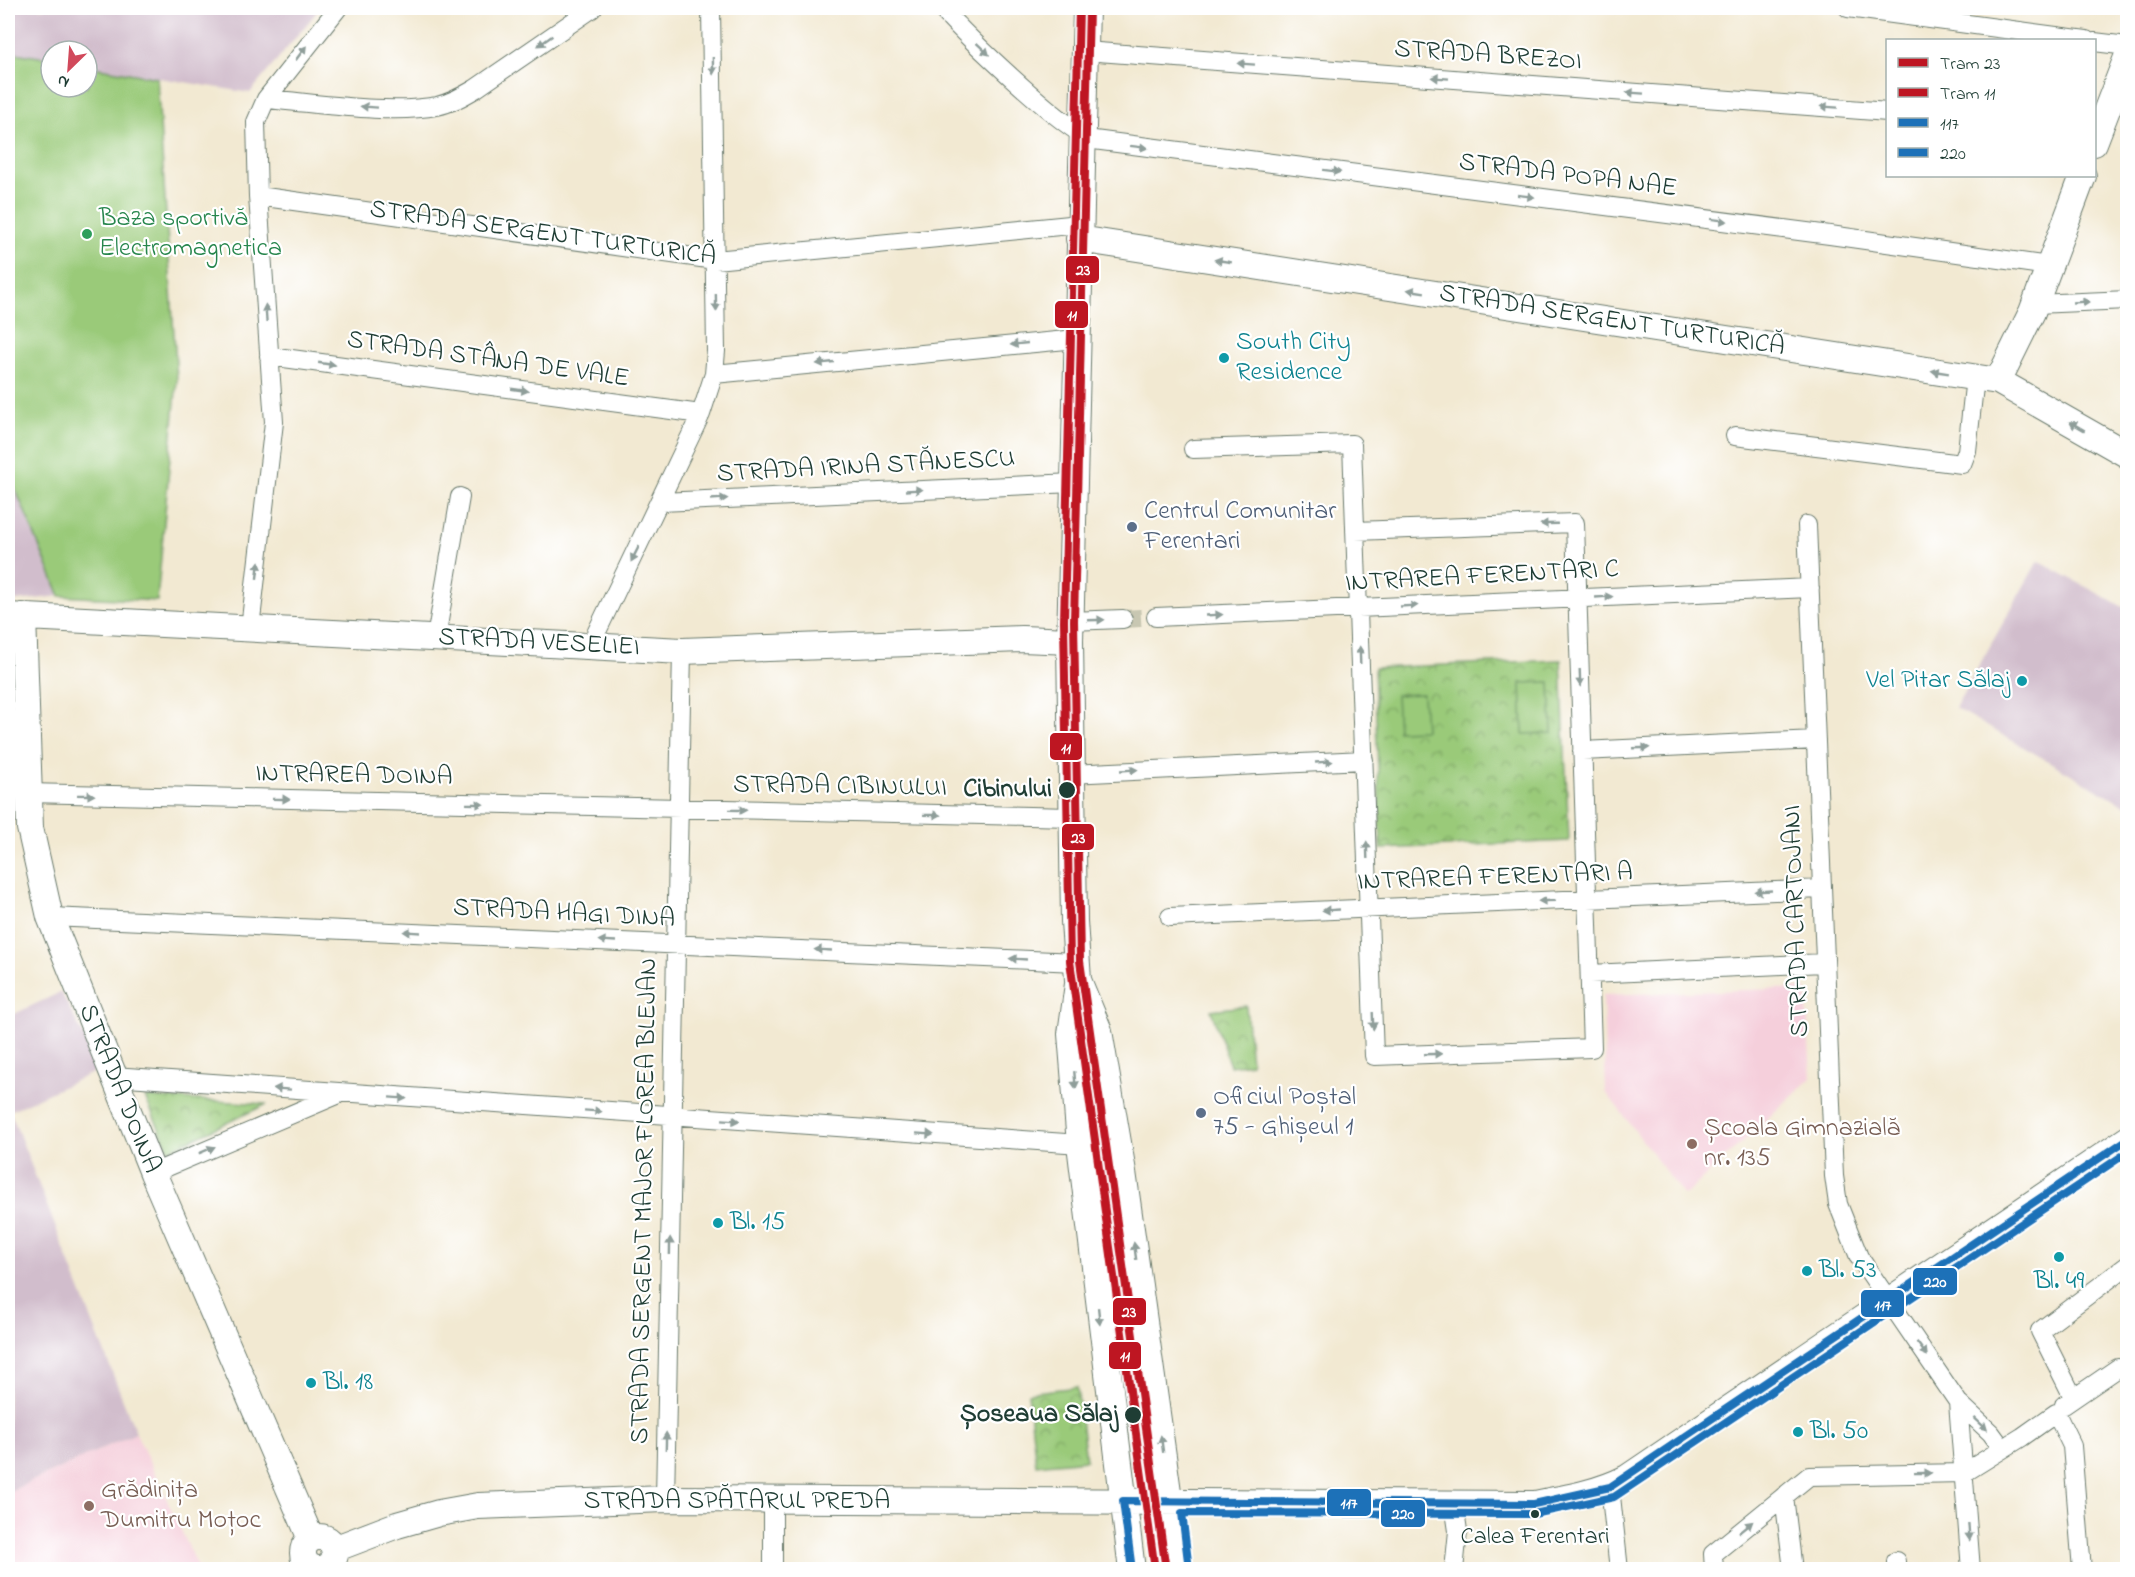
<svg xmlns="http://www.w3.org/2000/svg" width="2135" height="1577" font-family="'Indie Flower',sans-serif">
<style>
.built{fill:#f5cfdb}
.industrial{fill:#d1bdcc}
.park{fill:url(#park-crowns);stroke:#5c8456;stroke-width:1.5}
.garden{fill:#9aca79;stroke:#5c8456;stroke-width:1.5}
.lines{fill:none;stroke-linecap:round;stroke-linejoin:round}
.street-tunnel{stroke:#c8c7b2;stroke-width:18;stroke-dasharray:18 9;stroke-linecap:butt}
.street-casing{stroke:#69796b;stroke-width:20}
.secondary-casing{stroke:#69796b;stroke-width:28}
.street{stroke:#fff;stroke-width:18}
.secondary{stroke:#fff;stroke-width:26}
.bus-1-casing{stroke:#fff;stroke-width:12}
.bus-2-casing{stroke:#fff;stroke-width:12}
.bus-1{stroke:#1d71b8;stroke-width:8}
.bus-2{stroke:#1d71b8;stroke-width:8}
.tram-1-casing{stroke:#fff;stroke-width:12}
.tram-2-casing{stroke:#fff;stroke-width:12}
.tram-1{stroke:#be1622;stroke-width:8}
.tram-2{stroke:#be1622;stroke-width:8}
.oneway{fill:#8f9e9a}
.leisure-dot{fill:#2e9e5b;stroke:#fff;stroke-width:2}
.culture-dot{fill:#0f9aa8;stroke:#fff;stroke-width:2}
.service-dot{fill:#5c6f8a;stroke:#fff;stroke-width:2}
.stop-dot{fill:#1f3d34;stroke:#fff;stroke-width:2}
.education-dot{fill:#8d6e63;stroke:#fff;stroke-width:2}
.labels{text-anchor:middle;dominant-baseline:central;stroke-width:4.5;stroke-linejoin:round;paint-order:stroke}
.bus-label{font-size:24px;fill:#1f3d34;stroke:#fff}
.street-label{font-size:26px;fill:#1f3d34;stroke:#fff}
.leisure-label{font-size:26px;fill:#27864d;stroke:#fff;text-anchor:start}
.culture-label{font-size:26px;fill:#0d838f;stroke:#fff;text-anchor:start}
.service-label{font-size:26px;fill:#4e5e75;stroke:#fff;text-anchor:start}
.stop-label{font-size:26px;font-weight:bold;fill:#1f3d34;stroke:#fff;text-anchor:end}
.education-label{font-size:26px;fill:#785e54;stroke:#fff;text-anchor:start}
.line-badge{stroke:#fff;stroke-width:2}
.badge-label{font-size:16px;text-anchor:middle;font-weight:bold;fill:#fff}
</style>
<defs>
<pattern id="park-crowns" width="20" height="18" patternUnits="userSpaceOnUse" patternTransform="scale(1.5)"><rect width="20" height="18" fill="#9aca79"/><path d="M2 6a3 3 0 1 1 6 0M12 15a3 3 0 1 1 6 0" fill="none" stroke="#7da564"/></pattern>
</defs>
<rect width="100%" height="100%" fill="#fff"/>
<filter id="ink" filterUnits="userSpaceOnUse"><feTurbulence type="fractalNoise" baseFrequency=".0167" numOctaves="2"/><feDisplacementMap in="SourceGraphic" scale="12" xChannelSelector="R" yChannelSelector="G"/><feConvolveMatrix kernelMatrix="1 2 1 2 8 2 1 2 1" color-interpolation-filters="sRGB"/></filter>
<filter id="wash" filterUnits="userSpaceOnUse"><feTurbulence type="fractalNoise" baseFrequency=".008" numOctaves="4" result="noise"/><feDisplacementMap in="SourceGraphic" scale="24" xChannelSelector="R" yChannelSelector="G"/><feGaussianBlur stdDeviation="1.35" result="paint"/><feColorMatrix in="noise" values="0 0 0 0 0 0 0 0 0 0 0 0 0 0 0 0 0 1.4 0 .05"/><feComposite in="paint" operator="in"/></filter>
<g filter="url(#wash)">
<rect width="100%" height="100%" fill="#f2e9d2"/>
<!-- built -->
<path class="built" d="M1806,988l5,90 -127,118 -78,-104 -3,-97z
M136,1433l63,136h-191v-77z"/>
<!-- industrial -->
<path class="industrial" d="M8,8h312l-70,85 -163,-27v-15h-36v8l-43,-7z
M8,471l52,125 -52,6z
M2038,561l89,48v197l-172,-98z
M61,992l40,77 -91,42 126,322 -128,59v-475z"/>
<!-- park -->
<path class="park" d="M1561,660l8,181 -188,8 -7,-181z
M1246,1006l5,57 -21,3 -19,-56z
M145,1097l122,7 -98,46z
M1077,1387l9,73 -50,5 -8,-72z"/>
<!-- garden -->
<path class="garden" d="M8,52l43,7v28h36v-21l70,12 20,302 -20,221 -97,-5 -52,-125z
M1550,682l2,51 -29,1 -2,-51z
M1423,694l2,36 -27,1 -2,-36z"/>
</g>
<g filter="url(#ink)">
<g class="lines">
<!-- street-tunnel -->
<path class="street-tunnel" d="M1123,619l33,-2"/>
<defs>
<path id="street" d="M941,8c24,27 123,123 153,132l736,95 219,31
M1848,8l238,32
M2094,42l34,4
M1085,51l803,61
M266,99c51,4 122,16 171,7 14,-3 26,-10 38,-17l118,-81
M258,196l457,64 365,-36
M2035,304l93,-4
M269,356l432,58
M714,374l363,-35
M1735,436l227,28 5,-13 8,-74
M1193,449l159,-5 22,612 218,-8 -17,-525 -220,8
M661,502l412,-19
M1807,525l27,651 4,28 21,53 99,145 13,168
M1156,617l654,-29
M1070,621l53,-2
M250,628l24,-206 -16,-226 -2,-74 10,-23 72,-91
M436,638l24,-141
M590,646l111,-232 13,-40 2,-23 -5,-343
M1582,751l234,-11
M1070,774l294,-14
M27,793l1044,24
M50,917l1026,45
M1170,917l651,-28
M1590,974l233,-11
M113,1076l967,68
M153,1173l184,-78
M2073,1397l-33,-66 88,-66
M1958,1402l33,31 11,15
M2064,1405l54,-37
M1610,1487l9,83
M1784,1496l9,74
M665,1499l17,-848
M1454,1504l4,27 -4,39
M1896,1561v9
M773,1570v-69
M1714,1570l-1,-16 96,-78 155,-3 58,-36 34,-24 16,33 10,124"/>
<path id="secondary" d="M1086,8l-16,633 4,280 4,59 21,51 24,141 56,398
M2094,143l34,-88
M1079,239l919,142 130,74
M1998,381l34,-69 51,-136
M8,616l674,35 340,-12 48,2
M23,616l7,212 20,89 103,256 158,366
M1078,984l-7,50 9,110 52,426
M303 1553a16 16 0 1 1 32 0a16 16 0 1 1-32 0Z
M334,1549l63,-24 42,-12 39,-7 187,-7 869,5c32,-6 64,-11 93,-26l501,-339"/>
</defs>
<!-- street casing -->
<use href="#street" class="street-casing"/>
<!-- secondary casing -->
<use href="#secondary" class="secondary-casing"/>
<!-- street -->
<use href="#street" class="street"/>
<!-- secondary -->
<use href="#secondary" class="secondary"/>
<defs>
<path id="bus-1" d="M1132,1570l-9,-69 411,3 76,-17 518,-348"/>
<path id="bus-2" d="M1189,1569l-7,-56 352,1 80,-17 514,-345"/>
</defs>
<!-- bus-1 casing -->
<use href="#bus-1" class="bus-1-casing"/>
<!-- bus-2 casing -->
<use href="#bus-2" class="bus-2-casing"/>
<!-- bus-1 -->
<use href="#bus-1" class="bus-1"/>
<!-- bus-2 -->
<use href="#bus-2" class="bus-2"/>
<defs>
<path id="tram-1" d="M1089,8l-15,613 6,340 86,609"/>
<path id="tram-2" d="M1079,8l-15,613 6,340 85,609"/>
</defs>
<!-- tram-1 casing -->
<use href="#tram-1" class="tram-1-casing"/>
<!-- tram-2 casing -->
<use href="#tram-2" class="tram-2-casing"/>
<!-- tram-1 -->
<use href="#tram-1" class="tram-1"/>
<!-- tram-2 -->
<use href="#tram-2" class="tram-2"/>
</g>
<!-- one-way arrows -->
<defs><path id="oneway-solid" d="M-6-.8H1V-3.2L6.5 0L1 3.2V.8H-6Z" transform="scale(1.5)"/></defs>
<g class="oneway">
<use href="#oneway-solid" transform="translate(545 41) rotate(145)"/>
<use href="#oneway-solid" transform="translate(983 49) rotate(43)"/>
<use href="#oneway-solid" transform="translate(301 53) rotate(-53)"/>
<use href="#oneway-solid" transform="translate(1246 64) rotate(-176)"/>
<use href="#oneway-solid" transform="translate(713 66) rotate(89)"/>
<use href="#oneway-solid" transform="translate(1440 78) rotate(-176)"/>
<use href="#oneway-solid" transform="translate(1635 93) rotate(-176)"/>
<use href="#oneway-solid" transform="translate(369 107) rotate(-176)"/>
<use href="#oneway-solid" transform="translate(1829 107) rotate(-176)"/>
<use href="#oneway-solid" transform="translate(1139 147) rotate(7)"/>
<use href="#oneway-solid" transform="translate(1332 171) rotate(7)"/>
<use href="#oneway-solid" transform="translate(1526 196) rotate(7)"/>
<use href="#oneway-solid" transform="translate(1719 220) rotate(7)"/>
<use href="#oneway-solid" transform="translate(1223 261) rotate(-171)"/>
<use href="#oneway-solid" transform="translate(1416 291) rotate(-171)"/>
<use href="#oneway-solid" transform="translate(2081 302) rotate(-3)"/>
<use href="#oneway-solid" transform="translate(716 303) rotate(89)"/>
<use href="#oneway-solid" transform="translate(266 313) rotate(-94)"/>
<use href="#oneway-solid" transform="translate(1019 344) rotate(174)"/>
<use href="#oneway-solid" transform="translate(825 363) rotate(174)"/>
<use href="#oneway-solid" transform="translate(327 364) rotate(8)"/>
<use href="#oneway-solid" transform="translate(1940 372) rotate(-171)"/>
<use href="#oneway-solid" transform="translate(520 390) rotate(8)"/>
<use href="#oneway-solid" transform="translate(2077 426) rotate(-150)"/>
<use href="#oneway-solid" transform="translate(914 490) rotate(-3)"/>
<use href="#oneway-solid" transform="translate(719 499) rotate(-3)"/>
<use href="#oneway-solid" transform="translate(1549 524) rotate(178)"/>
<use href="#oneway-solid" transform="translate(635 554) rotate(117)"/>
<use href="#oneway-solid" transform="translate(258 570) rotate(-83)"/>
<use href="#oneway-solid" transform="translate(1604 597) rotate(-3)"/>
<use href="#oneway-solid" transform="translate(1409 606) rotate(-3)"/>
<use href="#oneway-solid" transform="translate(1214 615) rotate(-3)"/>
<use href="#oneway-solid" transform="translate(1096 620) rotate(-2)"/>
<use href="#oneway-solid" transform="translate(1360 655) rotate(-92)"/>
<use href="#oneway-solid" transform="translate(1580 678) rotate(88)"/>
<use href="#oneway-solid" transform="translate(1641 748) rotate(-2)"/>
<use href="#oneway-solid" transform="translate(1324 762) rotate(-3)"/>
<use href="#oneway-solid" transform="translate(1129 770) rotate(-3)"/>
<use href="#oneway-solid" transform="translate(86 795) rotate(1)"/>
<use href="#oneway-solid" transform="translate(281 799) rotate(1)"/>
<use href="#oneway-solid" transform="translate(475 804) rotate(1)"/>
<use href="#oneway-solid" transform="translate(738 810) rotate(1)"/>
<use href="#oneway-solid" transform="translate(932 815) rotate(1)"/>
<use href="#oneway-solid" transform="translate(1367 850) rotate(-92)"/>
<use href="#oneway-solid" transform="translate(1763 891) rotate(177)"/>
<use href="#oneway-solid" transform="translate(1547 901) rotate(178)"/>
<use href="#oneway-solid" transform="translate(1331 910) rotate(177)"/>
<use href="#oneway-solid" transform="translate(412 932) rotate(-177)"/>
<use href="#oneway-solid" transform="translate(607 941) rotate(-177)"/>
<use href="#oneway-solid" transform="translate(823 950) rotate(-177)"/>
<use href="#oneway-solid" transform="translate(1018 959) rotate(-177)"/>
<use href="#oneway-solid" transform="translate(1373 1021) rotate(88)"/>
<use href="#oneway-solid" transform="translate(1433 1054) rotate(-2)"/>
<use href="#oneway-solid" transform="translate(1075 1080) rotate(85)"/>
<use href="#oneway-solid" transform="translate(282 1089) rotate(-176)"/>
<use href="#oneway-solid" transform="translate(398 1098) rotate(4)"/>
<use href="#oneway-solid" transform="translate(593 1111) rotate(4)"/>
<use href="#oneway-solid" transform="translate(731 1120) rotate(4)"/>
<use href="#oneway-solid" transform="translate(925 1134) rotate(4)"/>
<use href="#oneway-solid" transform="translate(207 1150) rotate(-23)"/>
<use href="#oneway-solid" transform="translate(670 1246) rotate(-89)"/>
<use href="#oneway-solid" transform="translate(1135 1251) rotate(-98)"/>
<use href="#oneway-solid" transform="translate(1099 1316) rotate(84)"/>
<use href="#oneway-solid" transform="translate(1922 1349) rotate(53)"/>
<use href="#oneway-solid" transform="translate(1981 1424) rotate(43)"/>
<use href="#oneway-solid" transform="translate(666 1441) rotate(-89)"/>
<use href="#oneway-solid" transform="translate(1162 1444) rotate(-98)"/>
<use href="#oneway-solid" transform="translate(1923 1473) rotate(-1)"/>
<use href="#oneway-solid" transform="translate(1746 1527) rotate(-39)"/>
<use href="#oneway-solid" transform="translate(1969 1532) rotate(86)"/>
</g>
</g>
<!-- markers -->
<circle class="leisure-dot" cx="87" cy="234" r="6"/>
<g class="culture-dot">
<circle cx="1224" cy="358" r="6"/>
<circle cx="2022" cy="681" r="6"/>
<circle cx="718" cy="1223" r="6"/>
<circle cx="2059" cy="1257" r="6"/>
<circle cx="1807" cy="1271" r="6"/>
<circle cx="311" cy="1383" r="6"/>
<circle cx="1798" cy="1432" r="6"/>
</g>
<g class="service-dot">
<circle cx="1132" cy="527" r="6"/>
<circle cx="1201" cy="1113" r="6"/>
</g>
<g class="stop-dot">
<circle cx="1067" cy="790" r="9"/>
<circle cx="1133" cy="1415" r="9"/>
<circle cx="1535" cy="1514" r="5"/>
</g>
<g class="education-dot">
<circle cx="1692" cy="1144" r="6"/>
<circle cx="89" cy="1506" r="6"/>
</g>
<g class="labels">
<!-- bus labels -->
<g class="bus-label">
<text x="1535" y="1537">Calea Ferentari</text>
</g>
<!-- street labels -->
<g class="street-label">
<text transform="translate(1488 56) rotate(4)">STRADA BREZOI</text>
<text transform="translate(1568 176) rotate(7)">STRADA POPA NAE</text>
<text transform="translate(543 234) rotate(8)">STRADA SERGENT TURTURICĂ</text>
<text transform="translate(1612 321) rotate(9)">STRADA SERGENT TURTURICĂ</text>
<text transform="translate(488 360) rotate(8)">STRADA STÂNA DE VALE</text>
<text transform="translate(866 467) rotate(-3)">STRADA IRINA STĂNESCU</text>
<text transform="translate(1482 577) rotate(-3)">INTRAREA FERENTARI C</text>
<text transform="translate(539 643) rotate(3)">STRADA VESELIEI</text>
<text transform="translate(354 776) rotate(1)">INTRAREA DOINA</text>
<text transform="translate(840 787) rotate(1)">STRADA CIBINULUI</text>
<text transform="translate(1495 878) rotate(-2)">INTRAREA FERENTARI A</text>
<text transform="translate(564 914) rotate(3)">STRADA HAGI DINA</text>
<text transform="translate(1797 921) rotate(-92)">STRADA CARTOJANI</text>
<text transform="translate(119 1089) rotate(68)">STRADA DOINA</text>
<text transform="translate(645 1201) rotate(-89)">STRADA SERGENT MAJOR FLOREA BLEJAN</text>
<text x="737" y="1502">STRADA SPĂTARUL PREDA</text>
</g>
<!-- leisure labels -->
<g class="leisure-label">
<text x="99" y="219">Baza sportivă<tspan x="99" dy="30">Electromagnetica</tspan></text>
</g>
<!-- culture labels -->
<g class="culture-label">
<text x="1236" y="343">South City<tspan x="1236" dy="30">Residence</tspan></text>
<text x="2010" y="681" text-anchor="end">Vel Pitar Sălaj</text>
<text x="730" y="1223">Bl. 15</text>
<text x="1819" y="1271">Bl. 53</text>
<text x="2059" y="1282" text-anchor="middle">Bl. 49</text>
<text x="323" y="1383">Bl. 18</text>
<text x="1810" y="1432">Bl. 50</text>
</g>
<!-- service labels -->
<g class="service-label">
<text x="1144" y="512">Centrul Comunitar<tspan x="1144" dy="30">Ferentari</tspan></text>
<text x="1213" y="1098">Oficiul Poștal<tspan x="1213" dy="30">75 - Ghișeul 1</tspan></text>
</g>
<!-- stop labels -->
<g class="stop-label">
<text x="1052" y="790">Cibinului</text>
<text x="1118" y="1415">Șoseaua Sălaj</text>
</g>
<!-- education labels -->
<g class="education-label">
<text x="1704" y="1129">Școala Gimnazială<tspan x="1704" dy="30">nr. 135</tspan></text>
<text x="101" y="1491">Grădinița<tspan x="101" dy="30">Dumitru Moțoc</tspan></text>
</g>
</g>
<g class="line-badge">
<rect x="1065" y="255" width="35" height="29" rx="6" fill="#be1622"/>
<rect x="1054" y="300" width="35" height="29" rx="6" fill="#be1622"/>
<rect x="1049" y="732" width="34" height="29" rx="6" fill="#be1622"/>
<rect x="1061" y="823" width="34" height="28" rx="6" fill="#be1622"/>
<rect x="1912" y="1267" width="46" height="29" rx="6" fill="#1d71b8"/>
<rect x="1860" y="1289" width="45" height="29" rx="6" fill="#1d71b8"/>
<rect x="1112" y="1297" width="35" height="29" rx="6" fill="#be1622"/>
<rect x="1108" y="1341" width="34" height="29" rx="6" fill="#be1622"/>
<rect x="1326" y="1488" width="46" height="29" rx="6" fill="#1d71b8"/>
<rect x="1380" y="1499" width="46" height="29" rx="6" fill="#1d71b8"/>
</g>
<g class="badge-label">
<text x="1083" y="275">23</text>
<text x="1072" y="320">11</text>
<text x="1066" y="753">11</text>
<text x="1078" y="843">23</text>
<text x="1935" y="1287">220</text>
<text x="1883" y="1310">117</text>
<text x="1129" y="1317">23</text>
<text x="1125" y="1361">11</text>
<text x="1349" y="1508">117</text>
<text x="1403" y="1519">220</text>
</g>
<!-- margin -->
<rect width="2135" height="1577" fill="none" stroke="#fff" stroke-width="30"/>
<!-- legend -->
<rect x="1886" y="39" width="210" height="138" fill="#ffffff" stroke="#a5b1ae" stroke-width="1.5"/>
<rect x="1898" y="58" width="30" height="9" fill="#be1622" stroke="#a5b1ae" stroke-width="1.5"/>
<text x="1940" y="69" font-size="18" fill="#1f3d34">Tram 23</text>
<rect x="1898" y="88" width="30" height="9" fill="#be1622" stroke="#a5b1ae" stroke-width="1.5"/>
<text x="1940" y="99" font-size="18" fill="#1f3d34">Tram 11</text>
<rect x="1898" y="118" width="30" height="9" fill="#1d71b8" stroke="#a5b1ae" stroke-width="1.5"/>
<text x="1940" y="129" font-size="18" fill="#1f3d34">117</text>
<rect x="1898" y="148" width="30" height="9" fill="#1d71b8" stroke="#a5b1ae" stroke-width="1.5"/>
<text x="1940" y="159" font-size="18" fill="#1f3d34">220</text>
<!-- north arrow -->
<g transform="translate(69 69) rotate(205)"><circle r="28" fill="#ffffff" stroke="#a5b1ae" stroke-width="1.5"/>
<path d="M0-4.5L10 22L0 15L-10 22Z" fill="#d1495b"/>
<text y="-9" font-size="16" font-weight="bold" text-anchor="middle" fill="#1f3d34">N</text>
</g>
</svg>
